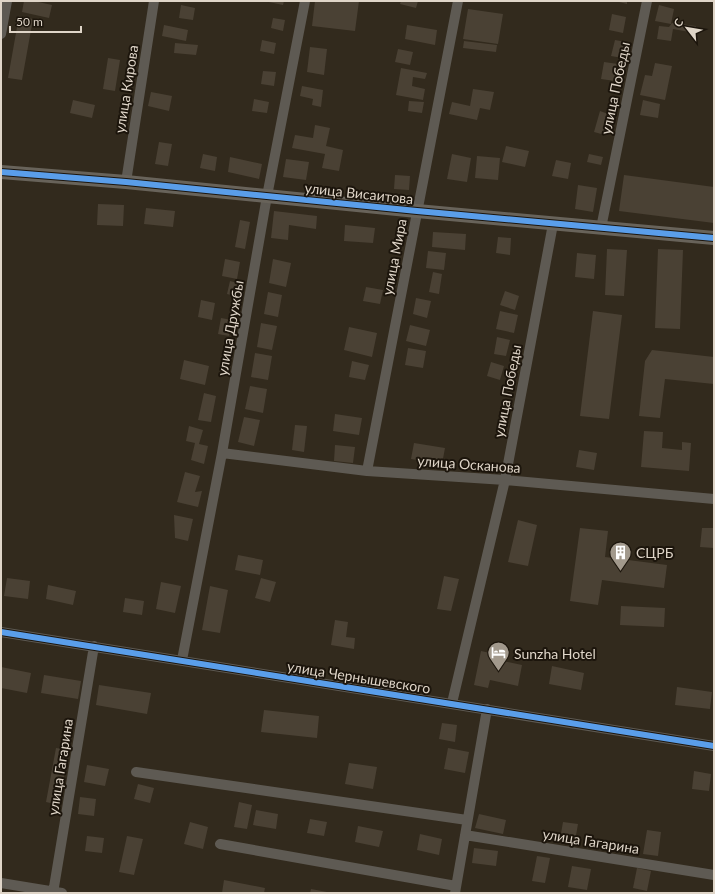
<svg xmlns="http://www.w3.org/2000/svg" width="715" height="894" font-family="Lato,sans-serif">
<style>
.building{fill:#4a4134}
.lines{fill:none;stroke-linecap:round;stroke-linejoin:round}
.street{stroke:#5e5a53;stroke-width:10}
.secondary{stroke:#68635a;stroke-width:14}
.cycleway-casing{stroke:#1c150c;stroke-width:8}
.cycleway{stroke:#5a9eea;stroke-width:6}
.labels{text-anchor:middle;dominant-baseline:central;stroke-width:4;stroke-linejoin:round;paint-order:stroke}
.street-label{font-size:14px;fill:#dfd5c8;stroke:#1c150c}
.poi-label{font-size:14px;fill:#dfd5c8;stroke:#1c150c;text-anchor:start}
</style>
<rect width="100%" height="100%" fill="#322a1d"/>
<!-- building -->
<path class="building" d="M24,1h10l18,4 -3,13 -27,-6z
M264,1h20l-1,4z
M315,1h44l-4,30 -43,-5z
M401,1h17l-2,7 -16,-4z
M615,1h12v3z
M181,5l14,3 -2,12 -14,-2z
M659,5l15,4 -3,15 -16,-3z
M468,9l35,5 -5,30 -35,-5z
M612,14l14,3 -3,16 -14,-3z
M19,16l14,3 -11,61 -14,-2z
M273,18l12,2 -2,11 -12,-3z
M672,23l24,3 -1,7 -22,-4 -2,12 -14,-2 2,-13 10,1z
M164,25l24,5 -2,11 -24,-5z
M407,25l30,5 -2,15 -30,-6z
M262,40l14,3 -2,11 -14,-3z
M615,40l16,3 -3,16 -17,-3z
M464,41l33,4 -1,7 -33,-4z
M175,43l23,2 -2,10 -22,-2z
M310,47l17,2 -3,26 -17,-3z
M398,49l15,3 -3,13 -15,-3z
M108,58l12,2 -5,31 -12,-2z
M604,62l14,2 -3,17 -14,-2z
M655,63l17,3 -7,34 -25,-5 5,-20 7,1z
M401,68l26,5 -2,6 -12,-2 -1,9 13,3 -2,11 -27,-5z
M263,71l13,1 -2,14 -13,-2z
M302,86l21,4 -2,17 -9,-2 1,-6 -13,-3z
M473,89l21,3 -4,18 -10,-2 -3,12 -28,-6 3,-12 18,4z
M151,92l21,4 -3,15 -21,-5z
M254,99l15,3 -2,11 -15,-2z
M73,100l22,5 -3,13 -22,-5z
M643,100l17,4 -2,14 -18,-3z
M409,101l15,1 -2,11 -14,-2z
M600,111l11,4 -6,20 -11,-3z
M315,125l15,3 -4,18 17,4 -4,21 -17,-3 3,-14 -33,-6 3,-13 18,3z
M159,142l13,2 -4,22 -13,-2z
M506,146l23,5 -4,16 -23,-5z
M203,154l14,3 -2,14 -15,-3z
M452,154l19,4 -4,24 -20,-3z
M589,154l14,3 -2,8 -14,-3z
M477,156l23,2 -2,22 -23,-2z
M230,157l32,7 -3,15 -31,-7z
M286,159l23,3 -3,18 -23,-3z
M556,160l15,3 -3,16 -16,-3z
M395,175l15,1 -1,14 -15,-1z
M624,175l90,12v36l-95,-12z
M578,185l19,3 -4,24 -18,-3z
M98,204l26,1 -1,21 -26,-1z
M146,208l29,3 -2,16 -29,-3z
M274,211l43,5 -1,13 -27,-4 -1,15 -17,-2z
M240,220l10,2 -5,27 -10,-2z
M345,225l30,3 -2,15 -29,-2z
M433,232l33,2 -1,16 -33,-3z
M498,237l13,1 -1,17 -14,-2z
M607,249l20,1 -3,46 -19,-1z
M658,249l25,1 -3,79 -25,-1z
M428,251l18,2 -2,17 -18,-2z
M577,253l19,2 -2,24 -19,-2z
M225,259l15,3 -3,17 -15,-3z
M273,259l18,4 -5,24 -17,-4z
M433,272l9,2 -3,20 -10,-2z
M230,281l8,2 -3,13 -8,-2z
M366,287l17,3 -3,14 -17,-3z
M505,291l14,5 -4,14 -15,-5z
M268,292l14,3 -4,22 -14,-3z
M416,298l15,3 -4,17 -14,-4z
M201,300l14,3 -3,17 -14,-3z
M500,311l18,4 -4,18 -18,-4z
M593,311l29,4 -13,104 -29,-3z
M221,318l11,2 -3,16 -11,-2z
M261,323l16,3 -5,24 -15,-3z
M410,325l20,5 -4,16 -20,-5z
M349,327l28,6 -5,24 -28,-7z
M497,337l13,3 -4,16 -12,-2z
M408,348l18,3 -3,17 -18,-3z
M652,350l62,7v27l-49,-5 -5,39 -21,-2 6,-55z
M255,353l17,3 -4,24 -17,-3z
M184,360l25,6 -4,19 -25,-6z
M352,361l17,4 -4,15 -16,-3z
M491,362l13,4 -4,14 -13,-4z
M250,386l17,3 -4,24 -18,-4z
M204,393l12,3 -5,26 -13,-2z
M335,414l27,4 -3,17 -26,-4z
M244,417l16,3 -6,26 -16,-4z
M295,425l12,1 -3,26 -12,-2z
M189,426l14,4 -4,14 9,2 -4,18 -13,-4 4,-17 -9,-2z
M644,431l19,1 -1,16 20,2v-8l9,1 -2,28 -48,-4z
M414,443l31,5 -3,16 -31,-5z
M335,445l20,2 -2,16 -19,-2z
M579,450l18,3 -3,17 -18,-3z
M185,472l15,4 -5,16 7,-1 -4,16 -21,-5z
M174,515l19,4 -5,22 -13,-3z
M518,520l19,5 -9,41 -20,-4z
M580,528l28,3 -3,26 62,8 -3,23 -62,-8 -4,25 -28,-4z
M702,528h12v20l-14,-1z
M238,555l25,5 -3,15 -25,-5z
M444,576l15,3 -8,32 -14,-2z
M7,578l23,3 -2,18 -24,-3z
M261,578l15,4 -6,20 -15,-4z
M161,582l20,4 -6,27 -19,-4z
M48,585l28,6 -3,14 -27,-6z
M210,586l18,4 -8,43 -18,-3z
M125,598l19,3 -2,14 -19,-3z
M621,606l44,2 -1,19 -44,-2z
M335,620l13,2 -2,15 9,1 -1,11 -23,-4z
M481,651l14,3 -1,5 28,6 -4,21 -28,-6 -2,8 -14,-3z
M552,666l32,7 -3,17 -32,-6z
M1,667l30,6 -4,20 -26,-5z
M44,675l37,6 -3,18 -37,-6z
M99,685l52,8 -4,21 -51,-9z
M677,687l35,5 -2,17 -35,-4z
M264,710l55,6 -2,22 -56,-6z
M442,723l15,2 -2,17 -16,-3z
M56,748l13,2 -10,55 -13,-3z
M448,748l21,4 -4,21 -21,-4z
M349,763l28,4 -4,22 -28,-5z
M87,765l22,4 -4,17 -21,-4z
M694,771l17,3 -2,17 -17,-2z
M138,784l16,4 -4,15 -16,-4z
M80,797l16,2 -2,17 -16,-2z
M239,802l13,3 -5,24 -13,-2z
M256,810l22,4 -2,15 -23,-4z
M479,814l27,6 -3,14 -28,-6z
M310,819l17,3 -3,14 -17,-3z
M190,822l18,5 -5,22 -19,-5z
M563,822l15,2 -3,17 -15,-2z
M358,826l25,5 -4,16 -24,-5z
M647,830l14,2 -3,24 -15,-2z
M420,834l22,5 -3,16 -22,-5z
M87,836l17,2 -2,15 -17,-2z
M127,836l16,3 -9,36 -15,-3z
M474,848l24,3 -2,15 -24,-3z
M537,856l13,2 -5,25 -13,-2z
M572,866l19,3 -4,21 -19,-3z
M637,868l14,3 -4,20 -14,-3z
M224,880l41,8 -1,5h-42z
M311,889l16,3v1h-17z"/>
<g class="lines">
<!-- street -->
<path class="street" d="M1,34l6,-33
M126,182l28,-181
M601,228l46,-227
M222,453l145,18 138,9 209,19
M367,471l91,-470
M1,632l713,114
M182,660l40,-207 45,-257 38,-195
M452,703l53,-223 48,-256
M136,772l331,48
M465,835l249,40
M220,844l236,42
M1,883l61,10
M53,893l41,-247
M455,893l32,-184"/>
<!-- secondary -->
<path class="secondary" d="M1,172l125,10 291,29 297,27"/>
<defs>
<path id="cycleway" d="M1,172l125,10 291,29 297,27
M1,632l713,114"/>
</defs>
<!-- cycleway casing -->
<use href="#cycleway" class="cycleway-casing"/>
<!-- cycleway -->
<use href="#cycleway" class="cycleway"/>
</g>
<!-- icons -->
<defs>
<symbol id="building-pin" viewBox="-11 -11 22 30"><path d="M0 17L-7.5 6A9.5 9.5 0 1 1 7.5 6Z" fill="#a2998c" stroke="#1c150c"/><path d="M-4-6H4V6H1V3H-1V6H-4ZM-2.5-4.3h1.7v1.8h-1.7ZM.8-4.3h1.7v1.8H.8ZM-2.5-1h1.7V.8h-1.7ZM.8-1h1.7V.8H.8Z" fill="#fff"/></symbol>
<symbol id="hotel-pin" viewBox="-11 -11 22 30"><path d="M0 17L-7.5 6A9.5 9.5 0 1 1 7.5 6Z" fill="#a2998c" stroke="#1c150c"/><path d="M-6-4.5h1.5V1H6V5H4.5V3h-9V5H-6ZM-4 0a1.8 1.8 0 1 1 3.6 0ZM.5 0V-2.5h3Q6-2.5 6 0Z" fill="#fff"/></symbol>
</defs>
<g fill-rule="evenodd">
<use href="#building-pin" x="608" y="540" width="25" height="34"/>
<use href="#hotel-pin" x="486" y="640" width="25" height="34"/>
</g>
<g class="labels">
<!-- street labels -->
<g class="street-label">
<text transform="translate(615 88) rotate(-78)">улица Победы</text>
<text transform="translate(126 89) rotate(-81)">улица Кирова</text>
<text transform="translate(359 193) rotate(6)">улица Висаитова</text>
<text transform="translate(394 257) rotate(-79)">улица Мира</text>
<text transform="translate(230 328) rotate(-80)">улица Дружбы</text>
<text transform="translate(507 391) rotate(-79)">улица Победы</text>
<text transform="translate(469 464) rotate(4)">улица Осканова</text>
<text transform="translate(359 677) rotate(9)">улица Чернышевского</text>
<text transform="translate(60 767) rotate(-81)">улица Гагарина</text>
<text transform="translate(591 841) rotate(9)">улица Гагарина</text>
</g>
<!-- poi labels -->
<g class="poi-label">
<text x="636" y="552">СЦРБ</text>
<text x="514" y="653">Sunzha Hotel</text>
</g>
</g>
<!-- border -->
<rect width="715" height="894" fill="none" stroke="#dfd5c8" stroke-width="4"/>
<!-- north arrow -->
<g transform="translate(687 28) rotate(301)" stroke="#1c150c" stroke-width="3" paint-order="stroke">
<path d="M0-3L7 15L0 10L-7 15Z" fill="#dfd5c8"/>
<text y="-6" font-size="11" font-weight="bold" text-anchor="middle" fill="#dfd5c8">С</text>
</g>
<!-- scale -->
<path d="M10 26v6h71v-6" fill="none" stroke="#dfd5c8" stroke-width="2"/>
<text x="16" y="26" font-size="12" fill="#dfd5c8" stroke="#1c150c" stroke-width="3" paint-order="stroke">50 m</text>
</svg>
